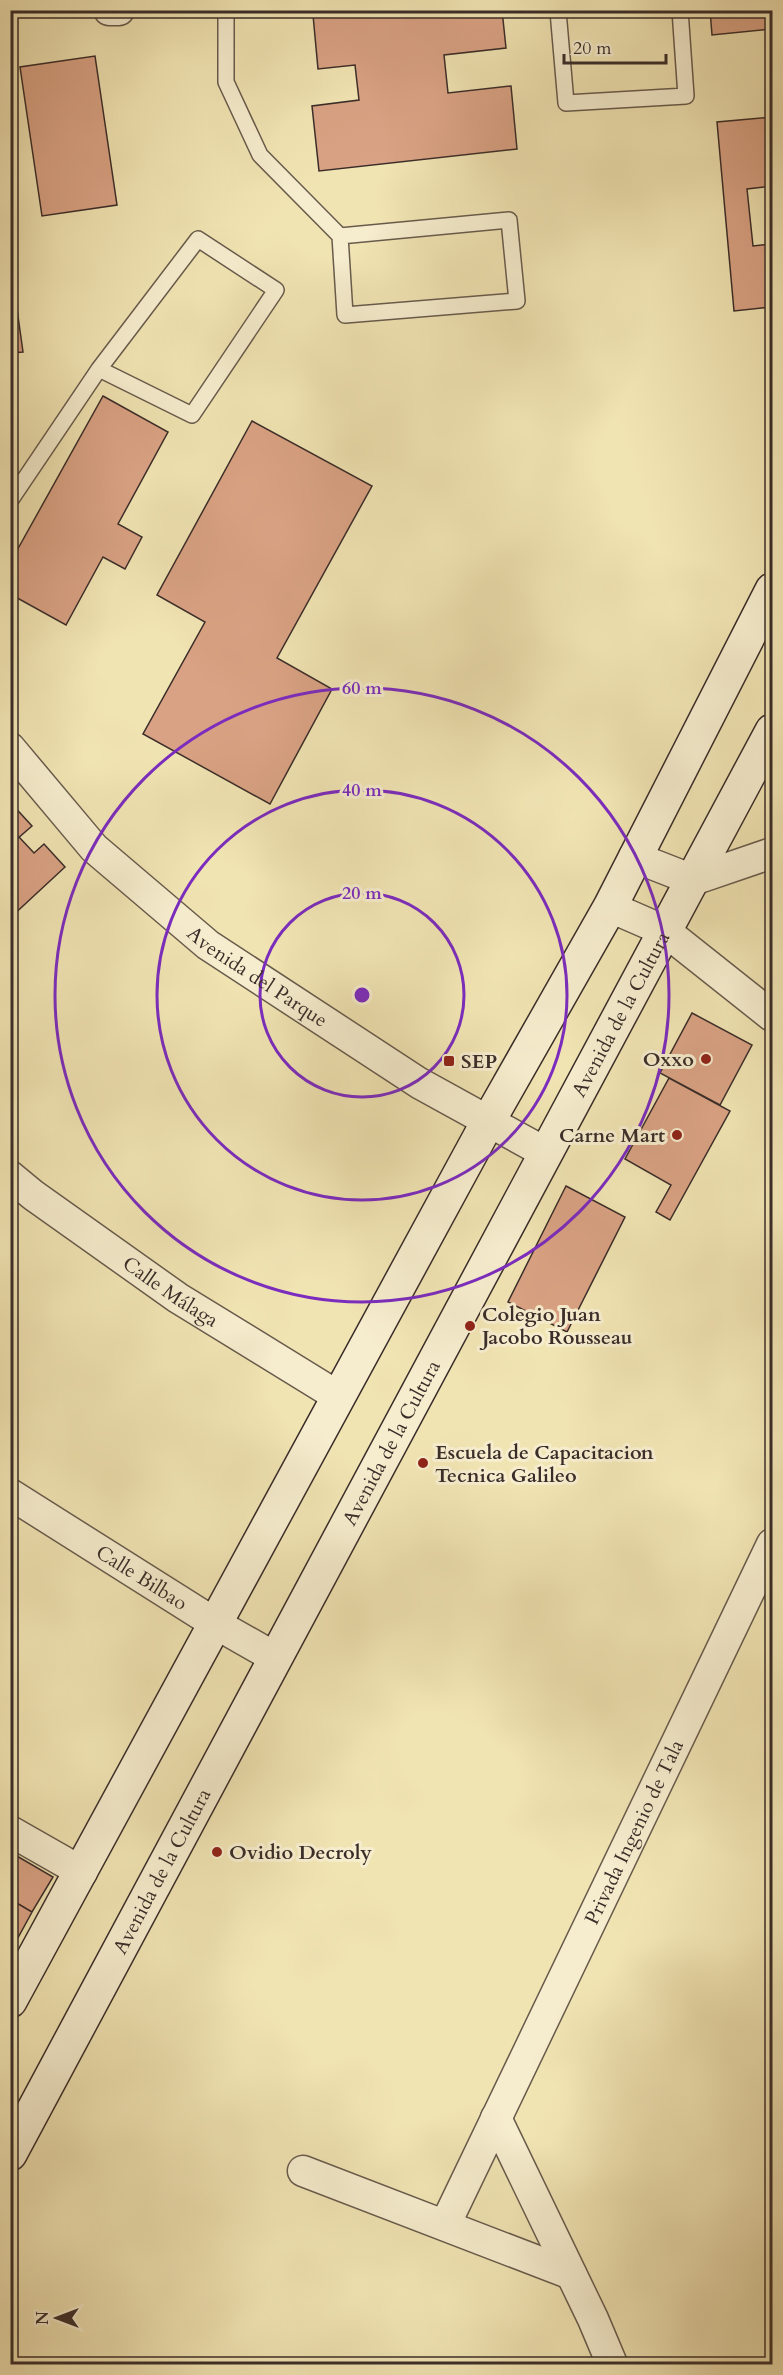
<svg xmlns="http://www.w3.org/2000/svg" width="783" height="2375" font-family="Cardo,serif">
<style>
.building{fill:#d9a284;stroke:#3a2d29;stroke-width:1.5}
.lines{fill:none;stroke-linecap:round;stroke-linejoin:round}
.lane-casing{stroke:#685b4c;stroke-width:18}
.street-casing{stroke:#685b4c;stroke-width:33}
.secondary-casing{stroke:#3a2d29;stroke-width:36}
.lane{stroke:#f6edce;stroke-width:15}
.street{stroke:#f6edce;stroke-width:30}
.secondary{stroke:#f6edce;stroke-width:33}
.ring{fill:none;stroke:#7b2cbf;stroke-width:3}
.poi-dot{fill:#8f2418;stroke:#f6edce;stroke-width:2}
.labels{text-anchor:middle;dominant-baseline:central;stroke-width:6;stroke-linejoin:round;paint-order:stroke}
.street-label{font-size:20px;fill:#3a2d29;stroke:#f6edce}
.poi-label{font-size:20px;font-weight:bold;fill:#3a2d29;stroke:#f6edce;text-anchor:start}
.centre{fill:#7b2cbf;stroke:#f6edce;stroke-width:3}
.ring-label{font-size:18px;text-anchor:middle;font-weight:bold;fill:#7b2cbf;stroke:#f6edce;stroke-width:6;stroke-linejoin:round;paint-order:stroke}
</style>
<rect width="100%" height="100%" fill="#f1e4b3"/>
<filter id="stains"><feTurbulence type="fractalNoise" baseFrequency=".00333" numOctaves="4"/><feColorMatrix values="0 0 0 0 .2 0 0 0 0 .09 0 0 0 0 .02 0 0 0 .5 -.17"/></filter>
<radialGradient id="worn" r=".72"><stop offset=".6" stop-color="#630" stop-opacity="0"/><stop offset="1" stop-color="#630" stop-opacity=".3"/></radialGradient>
<!-- building -->
<path class="building" d="M357,10h145l4,38 -62,7 4,38 63,-7 6,63 -198,22 -7,-65 47,-6 -4,-35 -37,4 -5,-54z
M710,10h62v19l-60,6z
M95,56l22,149 -75,11 -22,-149z
M772,117v69l-25,3 6,57 19,-2v63l-38,4 -17,-189z
M10,259l13,93 -13,1z
M103,396l65,36 -50,92 24,13 -17,32 -22,-12 -37,68 -56,-31v-31z
M252,421l120,65 -95,172 55,31 -62,115 -127,-70 62,-112 -48,-27z
M10,802l22,24 -22,19z
M19,837l15,16 10,-9 21,23 -55,51v-73z
M692,1013l60,32 -32,60 -60,-32z
M669,1078l61,33 -60,109 -14,-8 15,-27 -46,-26z
M566,1186l59,31 -58,115 -59,-30z
M10,1852l43,25 -21,35 -22,-13z
M10,1899l22,13 -18,33 -4,-2z"/>
<g class="lines">
<defs>
<path id="lane" d="M226,10v72l34,73 80,81 5,79 172,-14 -8,-81 -169,16
M564,10l-6,1 8,92 120,-7 -6,-86
M10,501l89,-132 99,-130 78,51 -84,125 -93,-46"/>
<g id="street">
<path d="M109,10h10"/>
<path id="s1" d="M10,748l84,100 114,97 211,138 127,70"/>
<path d="M634,857l59,23 79,-27"/>
<path d="M610,907l55,24 107,85"/>
<path id="s2" d="M10,1176l23,19 145,103 161,99"/>
<path id="s3" d="M10,1494l206,130 60,34"/>
<path d="M10,1831l72,41"/>
<path d="M496,2118l97,201 19,45"/>
<path d="M303,2171l268,103"/>
<path id="s4" d="M445,2225l327,-681"/>
</g>
<g id="secondary">
<path d="M10,2001l479,-881 121,-213 162,-317"/>
<path id="s5" d="M10,2154l762,-1423"/>
</g>
</defs>
<!-- lane casing -->
<use href="#lane" class="lane-casing"/>
<!-- street casing -->
<use href="#street" class="street-casing"/>
<!-- secondary casing -->
<use href="#secondary" class="secondary-casing"/>
<!-- lane -->
<use href="#lane" class="lane"/>
<!-- street -->
<use href="#street" class="street"/>
<!-- secondary -->
<use href="#secondary" class="secondary"/>
</g>
<!-- distance rings -->
<g class="ring">
<circle cx="362" cy="995" r="102"/>
<circle cx="362" cy="995" r="205"/>
<circle cx="362" cy="995" r="307"/>
</g>
<!-- markers -->
<g class="poi-dot">
<circle cx="706" cy="1059" r="6"/>
<rect x="443" y="1055" width="12" height="12" rx="3"/>
<circle cx="677" cy="1135" r="6"/>
<circle cx="470" cy="1326" r="6"/>
<circle cx="423" cy="1463" r="6"/>
<circle cx="217" cy="1852" r="6"/>
</g>
<g class="labels">
<!-- street labels -->
<g class="street-label">
<text stroke="none"><textPath href="#s1" startOffset="339">Avenida del Parque</textPath></text>
<text stroke="none"><textPath href="#s5" startOffset="1293">Avenida de la Cultura</textPath></text>
<text stroke="none"><textPath href="#s2" startOffset="198">Calle Málaga</textPath></text>
<text stroke="none"><textPath href="#s5" startOffset="807">Avenida de la Cultura</textPath></text>
<text stroke="none"><textPath href="#s3" startOffset="156">Calle Bilbao</textPath></text>
<text stroke="none"><textPath href="#s4" startOffset="436">Privada Ingenio de Tala</textPath></text>
<text stroke="none"><textPath href="#s5" startOffset="321">Avenida de la Cultura</textPath></text>
</g>
<!-- poi labels -->
<g class="poi-label">
<text x="694" y="1059" text-anchor="end">Oxxo</text>
<text x="461" y="1061">SEP</text>
<text x="665" y="1135" text-anchor="end">Carne Mart</text>
<text x="482" y="1314">Colegio Juan<tspan x="482" dy="23">Jacobo Rousseau</tspan></text>
<text x="435" y="1452">Escuela de Capacitacion<tspan x="435" dy="23">Tecnica Galileo</tspan></text>
<text x="229" y="1852">Ovidio Decroly</text>
</g>
</g>
<circle cx="362" cy="995" r="9" class="centre"/>
<g class="ring-label">
<text x="362" y="694">60 m</text>
<text x="362" y="796">40 m</text>
<text x="362" y="899">20 m</text>
</g>
<!-- margin -->
<rect width="783" height="2375" fill="none" stroke="#f1e4b3" stroke-width="36"/>
<rect x="12" y="12" width="759" height="2351" fill="none" stroke="#3a2d29" stroke-width="3"/>
<rect x="18" y="18" width="747" height="2339" fill="none" stroke="#3a2d29" stroke-width="1.5"/>
<!-- north arrow -->
<g transform="translate(57 2318) rotate(270)" stroke="#f6edce" stroke-width="4.5" paint-order="stroke">
<path d="M0-4.5L10 22L0 15L-10 22Z" fill="#3a2d29"/>
<text y="-9" font-size="16" font-weight="bold" text-anchor="middle" fill="#3a2d29">N</text>
</g>
<!-- scale -->
<path d="M564 54v9h102v-9" fill="none" stroke="#3a2d29" stroke-width="3"/>
<text x="573" y="54" font-size="18" fill="#3a2d29" stroke="#f6edce" stroke-width="4.5" paint-order="stroke">20 m</text>
<rect width="100%" height="100%" filter="url(#stains)"/>
<rect width="100%" height="100%" fill="url(#worn)"/>
</svg>
